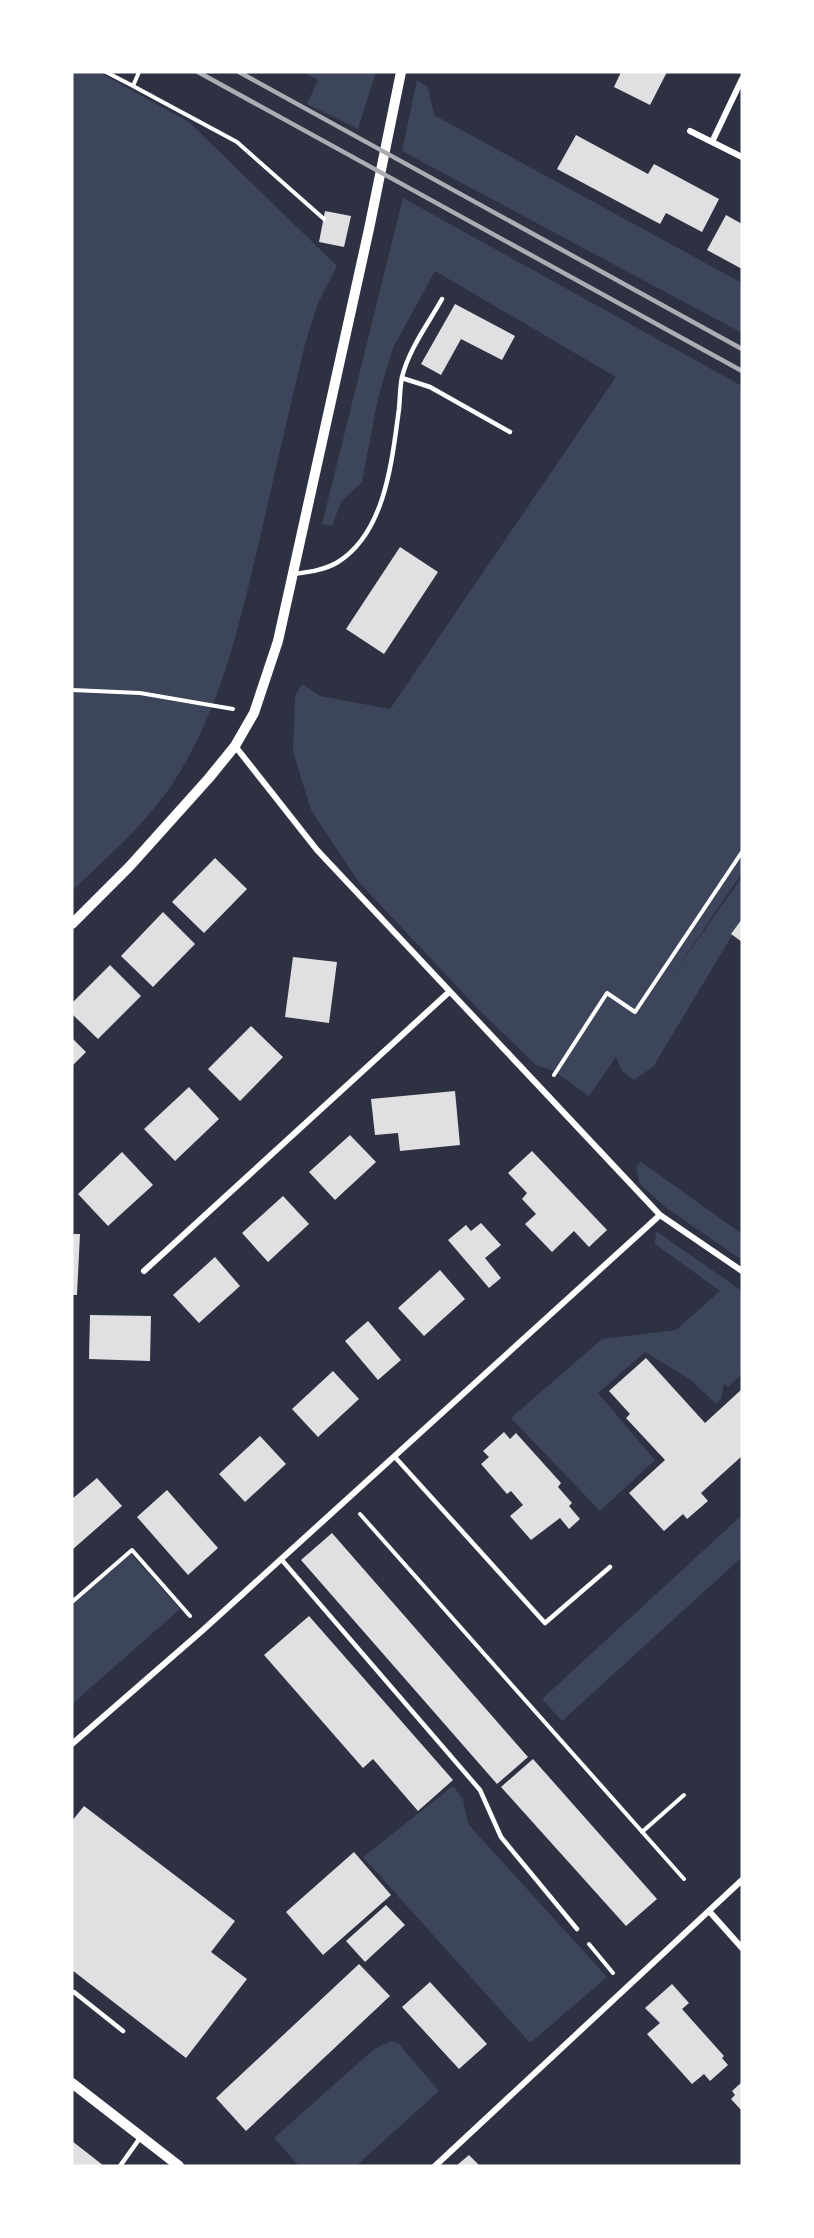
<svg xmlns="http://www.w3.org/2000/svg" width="814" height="2238" font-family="Jost,sans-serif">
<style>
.green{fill:#3c4559}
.building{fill:#e0e0e3}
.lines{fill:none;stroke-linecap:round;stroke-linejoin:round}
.path{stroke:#fff;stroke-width:4}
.service{stroke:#fff;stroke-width:4.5}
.minor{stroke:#fff;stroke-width:6}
.tertiary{stroke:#fff;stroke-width:10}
.rail{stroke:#abadb3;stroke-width:4.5}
</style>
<rect width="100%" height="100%" fill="#2d3142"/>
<!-- green -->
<path class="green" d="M72,72h27l90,50 148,144 -19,37 -13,41c-15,64 -30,127 -44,190 -21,88 -41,184 -95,259 -26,36 -62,67 -94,98z
M303,72h73l-18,57 -51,-25 11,-24z
M417,80l11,7 6,28 308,168v50l-340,-182z
M403,198l339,188v487l-71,104 71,-100v42l-89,148 -19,13 -12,-9 -6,-14 -27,39 -35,-25 -18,-6 -55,-53 -123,-131 -47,-71 -18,-58 2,-56 7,-12 18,12 70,13 226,-332 -181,-106 -42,77 -15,50 -16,84 -21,20 -9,24 -10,-2z
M641,1162l101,72v26l-77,-53 -26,-24 -3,-16z
M656,1231l86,60v83l-14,13 -4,-3 -3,15 -5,5 -25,-24 -46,-28 -47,41 57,67 -55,51 -89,-93 91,-79 74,-9 44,-39 -65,-47z
M742,1515v42l-180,164 -20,-22z
M131,1554l49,55 -108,95v-99z
M453,1786l10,13 5,25 139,153 -77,66 -167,-186z
M390,2041l8,2 41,48 -83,75h-57l-25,-28 99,-88z"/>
<!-- building -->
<path class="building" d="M621,72h46l-17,33 -36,-18z
M576,135l72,39 6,-10 65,35 -17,33 -36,-19 -6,11 -103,-55z
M325,211l26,5 -7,31 -25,-5z
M726,215l16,9v45l-35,-19z
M455,304l60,32 -13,24 -41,-21 -20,36 -20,-11z
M400,547l38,25 -54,82 -38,-25z
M215,858l32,31 -43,44 -32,-31z
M163,912l32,32 -42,43 -32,-31z
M742,919v23l-11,-8z
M293,957l44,5 -8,61 -44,-6z
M110,965l31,31 -43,43 -26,-25v-11z
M251,1026l32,31 -43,44 -32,-32z
M72,1038l14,14 -14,14z
M189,1087l30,32 -44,42 -31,-32z
M455,1091l5,54 -60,6 -2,-18 -23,2 -4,-36z
M350,1135l26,27 -41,38 -26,-28z
M532,1151l75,79 -18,17 -15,-16 -22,21 -27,-28 11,-10 -14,-15 5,-6 -19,-20z
M122,1152l31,33 -45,41 -30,-32z
M283,1196l26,28 -41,38 -26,-29z
M481,1223l20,22 -16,13 16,20 -12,10 -41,-48 18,-15 5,6z
M72,1234h8l-3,61h-5z
M215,1257l25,29 -41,37 -26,-28z
M440,1270l25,29 -41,37 -26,-28z
M90,1315l61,1 -1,45 -61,-2z
M368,1321l33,39 -23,20 -33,-39z
M646,1358l59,65 37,-34v67l-41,37 7,8 -21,18 -4,-5 -19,17 -35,-38 36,-33 -39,-42 4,-4 -21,-23z
M333,1371l26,28 -41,38 -26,-28z
M504,1432l6,7 6,-6 45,50 -3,4 14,16 -3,3 11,13 -11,10 -9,-11 -29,22 -21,-24 13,-11 -12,-14 -4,3 -26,-30 8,-7 -6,-6z
M260,1436l26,28 -41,38 -26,-28z
M97,1478l25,28 -50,44v-51z
M167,1490l51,58 -30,27 -51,-58z
M332,1533l196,224 -31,27 -196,-224z
M309,1616l144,164 -35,31 -45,-52 -10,9 -99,-113z
M533,1759l124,140 -31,27 -125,-139z
M84,1806l151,115 -24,31 36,27 -61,79 -114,-88v-149z
M354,1852l37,43 -68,60 -37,-43z
M386,1905l19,20 -40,37 -19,-21z
M359,1964l31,32 -144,135 -30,-33z
M430,1982l57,62 -28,25 -57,-62z
M672,1984l17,19 -7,6 42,47 -2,2 6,7 -18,16 -6,-7 -12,10 -45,-50 13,-11 -15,-15z
M742,2082v29l-11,-12 4,-4 -3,-4z
M72,2141l32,25h-32z
M469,2155l11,11h-24z"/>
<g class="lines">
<!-- path -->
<path class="path" d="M106,72l27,14
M139,72l-6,14 104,56 87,77
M72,690l68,3 93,16
M554,1075l53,-82 28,19 107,-160
M360,1514l324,365
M72,1602l60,-52 58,66
M642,1832l42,-37
M589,1944l24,29"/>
<!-- service -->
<path class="service" d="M402,378l28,9 80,45
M294,574c15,-2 31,-4 44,-12 48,-30 54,-103 61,-153 1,-11 1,-22 3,-32 7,-28 26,-53 40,-78
M394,1456l151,167 65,-56
M281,1559l199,231 21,47 76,92
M72,1993l2,-1 49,39
M120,2166l20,-28"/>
<!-- minor -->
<path class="minor" d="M690,131l52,26
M712,142l30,-63
M660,1215l82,56
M144,1271l304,-278
M72,1744l131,-114 457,-415 -343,-365 -82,-104
M709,1911l33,37
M435,2166l307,-286"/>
<!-- tertiary -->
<path class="tertiary" d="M72,924l58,-58 79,-88 26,-32 19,-33 24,-72 91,-412 32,-157
M72,2083l107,83"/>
<!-- rail -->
<path class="rail" d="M198,72l544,299
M239,72l503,277"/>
</g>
<!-- border -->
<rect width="814" height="2238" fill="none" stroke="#ffffff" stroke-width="147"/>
</svg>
